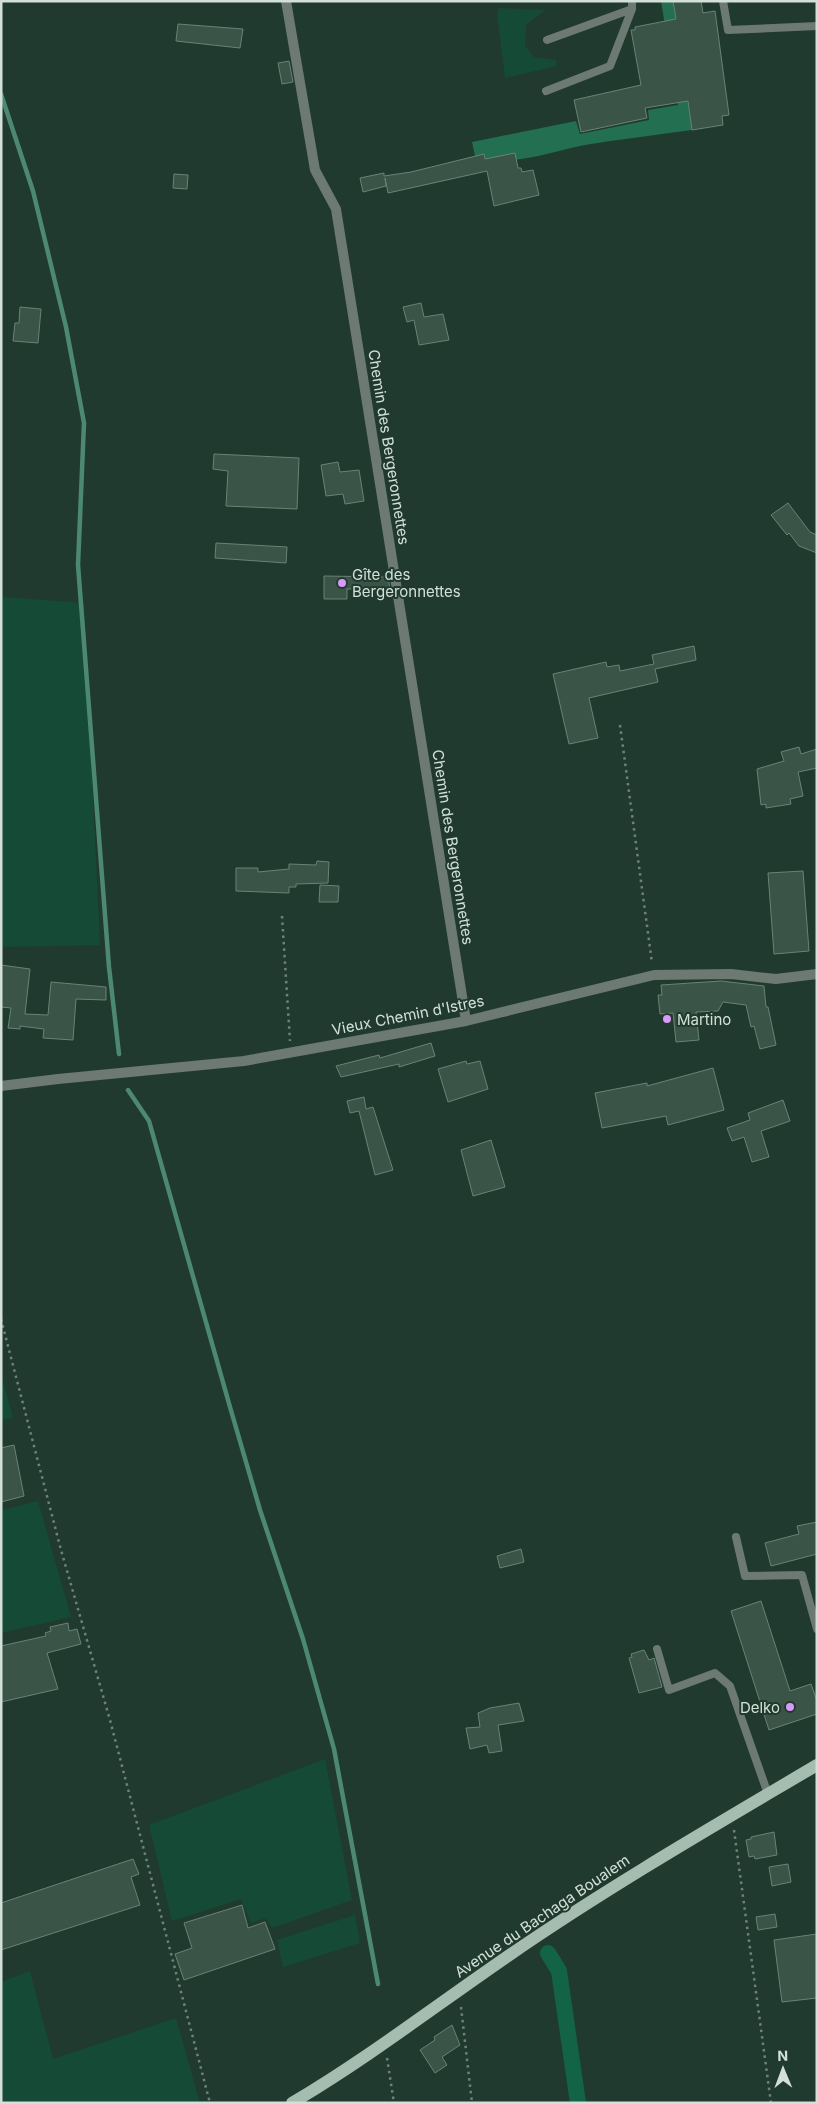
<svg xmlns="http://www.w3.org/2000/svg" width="818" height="2104" font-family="Inter,sans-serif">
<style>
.green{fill:#154a36}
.forest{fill:#236f52}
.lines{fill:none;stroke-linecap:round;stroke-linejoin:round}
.stream{stroke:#4c8873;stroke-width:4.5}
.canal{stroke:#136347;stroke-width:16}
.building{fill:#3a5448;stroke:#688476}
.path{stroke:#6e8279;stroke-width:2.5;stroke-dasharray:2.5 4;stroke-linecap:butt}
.lane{stroke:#6d7973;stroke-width:8}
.street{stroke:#6d7973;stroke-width:10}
.primary{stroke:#a4bdb0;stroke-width:12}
.poi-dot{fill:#d99af7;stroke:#213a2f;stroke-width:2}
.labels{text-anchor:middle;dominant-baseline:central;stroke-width:4;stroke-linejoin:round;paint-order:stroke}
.street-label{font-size:15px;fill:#d2e0d9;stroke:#213a2f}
.poi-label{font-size:15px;fill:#d2e0d9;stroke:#213a2f;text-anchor:start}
</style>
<rect width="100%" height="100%" fill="#213a2f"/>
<!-- green -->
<path class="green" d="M499,8l46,2 -19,15 -1,21 9,11 22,3 1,6 -52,12 -8,-65z
M1,597l83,6 16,342 -99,2z
M1,1374l12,44 -12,2z
M38,1501l33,116 -70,16v-123z
M325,1759l27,141 -80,28 -6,-10 -15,5 -10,-24 -69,22 -23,-96z
M355,1915l5,28 -77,24 -6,-27z
M30,1971l23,88 123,-41 24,85h-199v-121z"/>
<!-- forest -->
<path class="forest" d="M661,1h12l19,129c-35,5 -71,9 -107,15 -36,7 -74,23 -110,11l-3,-14 104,-21 4,13 69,-14 -1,-10 30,-5z"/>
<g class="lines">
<!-- stream -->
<path class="stream" d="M1,94l32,97 33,136 18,96 -6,142 31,402 10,87
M128,1090l21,31 81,286 30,103 43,129 31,110 44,235"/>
<!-- canal -->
<path class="canal" d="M548,1953l11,18 19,132"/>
</g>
<!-- building -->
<path class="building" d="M673,1h28l2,12 12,-2 14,104 -7,1 1,9 -31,5 -4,-29 -43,7 2,10 -66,14 -7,-32 67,-15 -10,-55h4v-3l41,-8z
M178,24l65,5 -3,19 -64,-7z
M289,61l4,21 -11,2 -4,-21z
M515,153l3,15h3l1,4 11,-2 6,25 -45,11 -7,-35 -99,22 -3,-15 1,8 -23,6 -3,-14 24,-5v3l27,-4 73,-18 1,5z
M174,174l14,1 -1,14 -14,-1z
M421,303l3,14 19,-3 6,26 -30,5 -5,-25 -7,2 -4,-15z
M20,307l21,2 -3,34 -25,-2 2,-18h4z
M214,454l85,4 -2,51 -71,-3 2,-35 -15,-2z
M338,462l2,10 19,-2 5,31 -19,3 -2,-10 -17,2 -5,-31z
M788,503l22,29 7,3v18l-18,-7 -10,-13 -2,2 -16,-20z
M216,543l71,4 -1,16 -71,-5z
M324,576l64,1 2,12h-43v10h-23z
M694,646l2,14 -41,9 3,13 -69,16 9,40 -29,6 -16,-70 53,-12 1,5 12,-2 1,6 34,-7 -2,-9z
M799,747l2,7 16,-5v19l-19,4 5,24 -13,3 1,5 -25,4v-4l-5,1 -4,-36 27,-8 -3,-9z
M317,861l12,1 -1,21 -32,1v3h-7v6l-53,-2v-23h22v4l31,-3v-5l27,1z
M803,871l6,80 -35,3 -6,-81z
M320,885l19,1 -1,16h-19z
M1,965l29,4 -5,45 23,1 3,-33 55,5v13l-30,-1 -3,41 -30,-2 1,-9 -24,-3v3l-12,-1 3,-20 -10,-1z
M721,981l43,5 2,21h2l8,38 -16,4 -6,-23 -3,1 -5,-22 -23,-3 -5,9 -22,1 3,28 -23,2 -3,-29 -13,1 -2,-19h4l-1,-10z
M431,1043l4,13 -36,11v-3l-58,13 -5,-11 43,-11 1,3z
M466,1061l1,3 13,-3 8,28 -40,13 -10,-33z
M713,1068l11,42 -56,15 -2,-9 -64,12 -7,-35 52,-10v3z
M364,1097l2,12 7,-2 20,63 -18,5 -16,-64 -9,2 -3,-12z
M783,1100l7,21 -29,10 8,26 -17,5 -8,-25 -12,4 -5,-13 23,-8 -2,-7z
M491,1140l14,47 -32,9 -12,-46z
M14,1445l10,51 -23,6v-54z
M817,1522v32l-46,12 -6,-23 34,-9 -2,-8z
M521,1549l3,13 -24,6 -3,-12z
M761,1601l29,90 21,-7 6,17v13l-48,16 -38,-119z
M68,1623l1,8 8,-2 4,15 -34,9 11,36 -57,13v-56l45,-10 -1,-3 6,-2 -1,-4z
M644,1650l5,10 5,-2 8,29 -23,6 -10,-35 3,-1 -1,-3z
M519,1703l5,18 -26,4 4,26 -13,2 -2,-8 -17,4 -4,-21 14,-1 -2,-14 12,-5z
M774,1832l3,23 -22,4 -1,-3 -5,1 -3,-17 5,-1v-2z
M133,1859l6,15 -8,3 9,28 -139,45v-47z
M788,1864l3,18 -19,4 -3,-19z
M242,1905l6,23 17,-6 10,27 -91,31 -9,-26 17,-6 -8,-25z
M775,1914l2,13 -19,3 -2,-13z
M817,1934v64l-35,4 -8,-62z
M452,2025l8,20 -18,12 5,8 -12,8 -15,-23 15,-10 -1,-3z"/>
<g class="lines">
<!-- path -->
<path class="path" d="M620,725l32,238
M282,916l8,125
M1,1319l60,231 49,170 100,383
M734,1830l37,273
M461,2007l11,96
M387,2058l7,45"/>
<!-- lane -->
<path class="lane" d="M723,1l5,29 89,-4
M547,40l85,-31v-8
M546,91l64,-25 22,-57
M736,1537l9,39 57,-1 15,54
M657,1649l12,41 46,-17 15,13 38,108"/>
<!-- street -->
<path class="street" d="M286,1l29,169 21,39 130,812
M1,1086l57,-7 186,-18 222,-40 188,-46 77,-1 45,5 41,-5"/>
<!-- primary -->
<path class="primary" d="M292,2103c76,-45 146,-99 219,-149 99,-68 203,-128 306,-189"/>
</g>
<!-- markers -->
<g class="poi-dot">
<circle cx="342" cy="583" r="5"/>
<circle cx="667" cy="1019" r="5"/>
<circle cx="790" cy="1707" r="5"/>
</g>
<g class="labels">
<!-- street labels -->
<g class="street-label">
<text transform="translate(389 447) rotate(81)">Chemin des Bergeronnettes</text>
<text transform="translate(453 847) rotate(81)">Chemin des Bergeronnettes</text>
<text transform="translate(408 1015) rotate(-11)">Vieux Chemin d'Istres</text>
<text transform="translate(542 1916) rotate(-34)">Avenue du Bachaga Boualem</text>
</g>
<!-- poi labels -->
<g class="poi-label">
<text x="352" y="574">Gîte des<tspan x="352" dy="17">Bergeronnettes</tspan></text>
<text x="677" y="1019">Martino</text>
<text x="780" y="1707" text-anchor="end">Delko</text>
</g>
</g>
<!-- border -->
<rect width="818" height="2104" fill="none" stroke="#d2e0d9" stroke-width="5"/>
<!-- north arrow -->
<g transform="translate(783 2069) rotate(359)" stroke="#213a2f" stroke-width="4" paint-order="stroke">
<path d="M0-4L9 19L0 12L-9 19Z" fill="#d2e0d9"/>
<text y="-8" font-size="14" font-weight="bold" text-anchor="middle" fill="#d2e0d9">N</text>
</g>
</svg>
